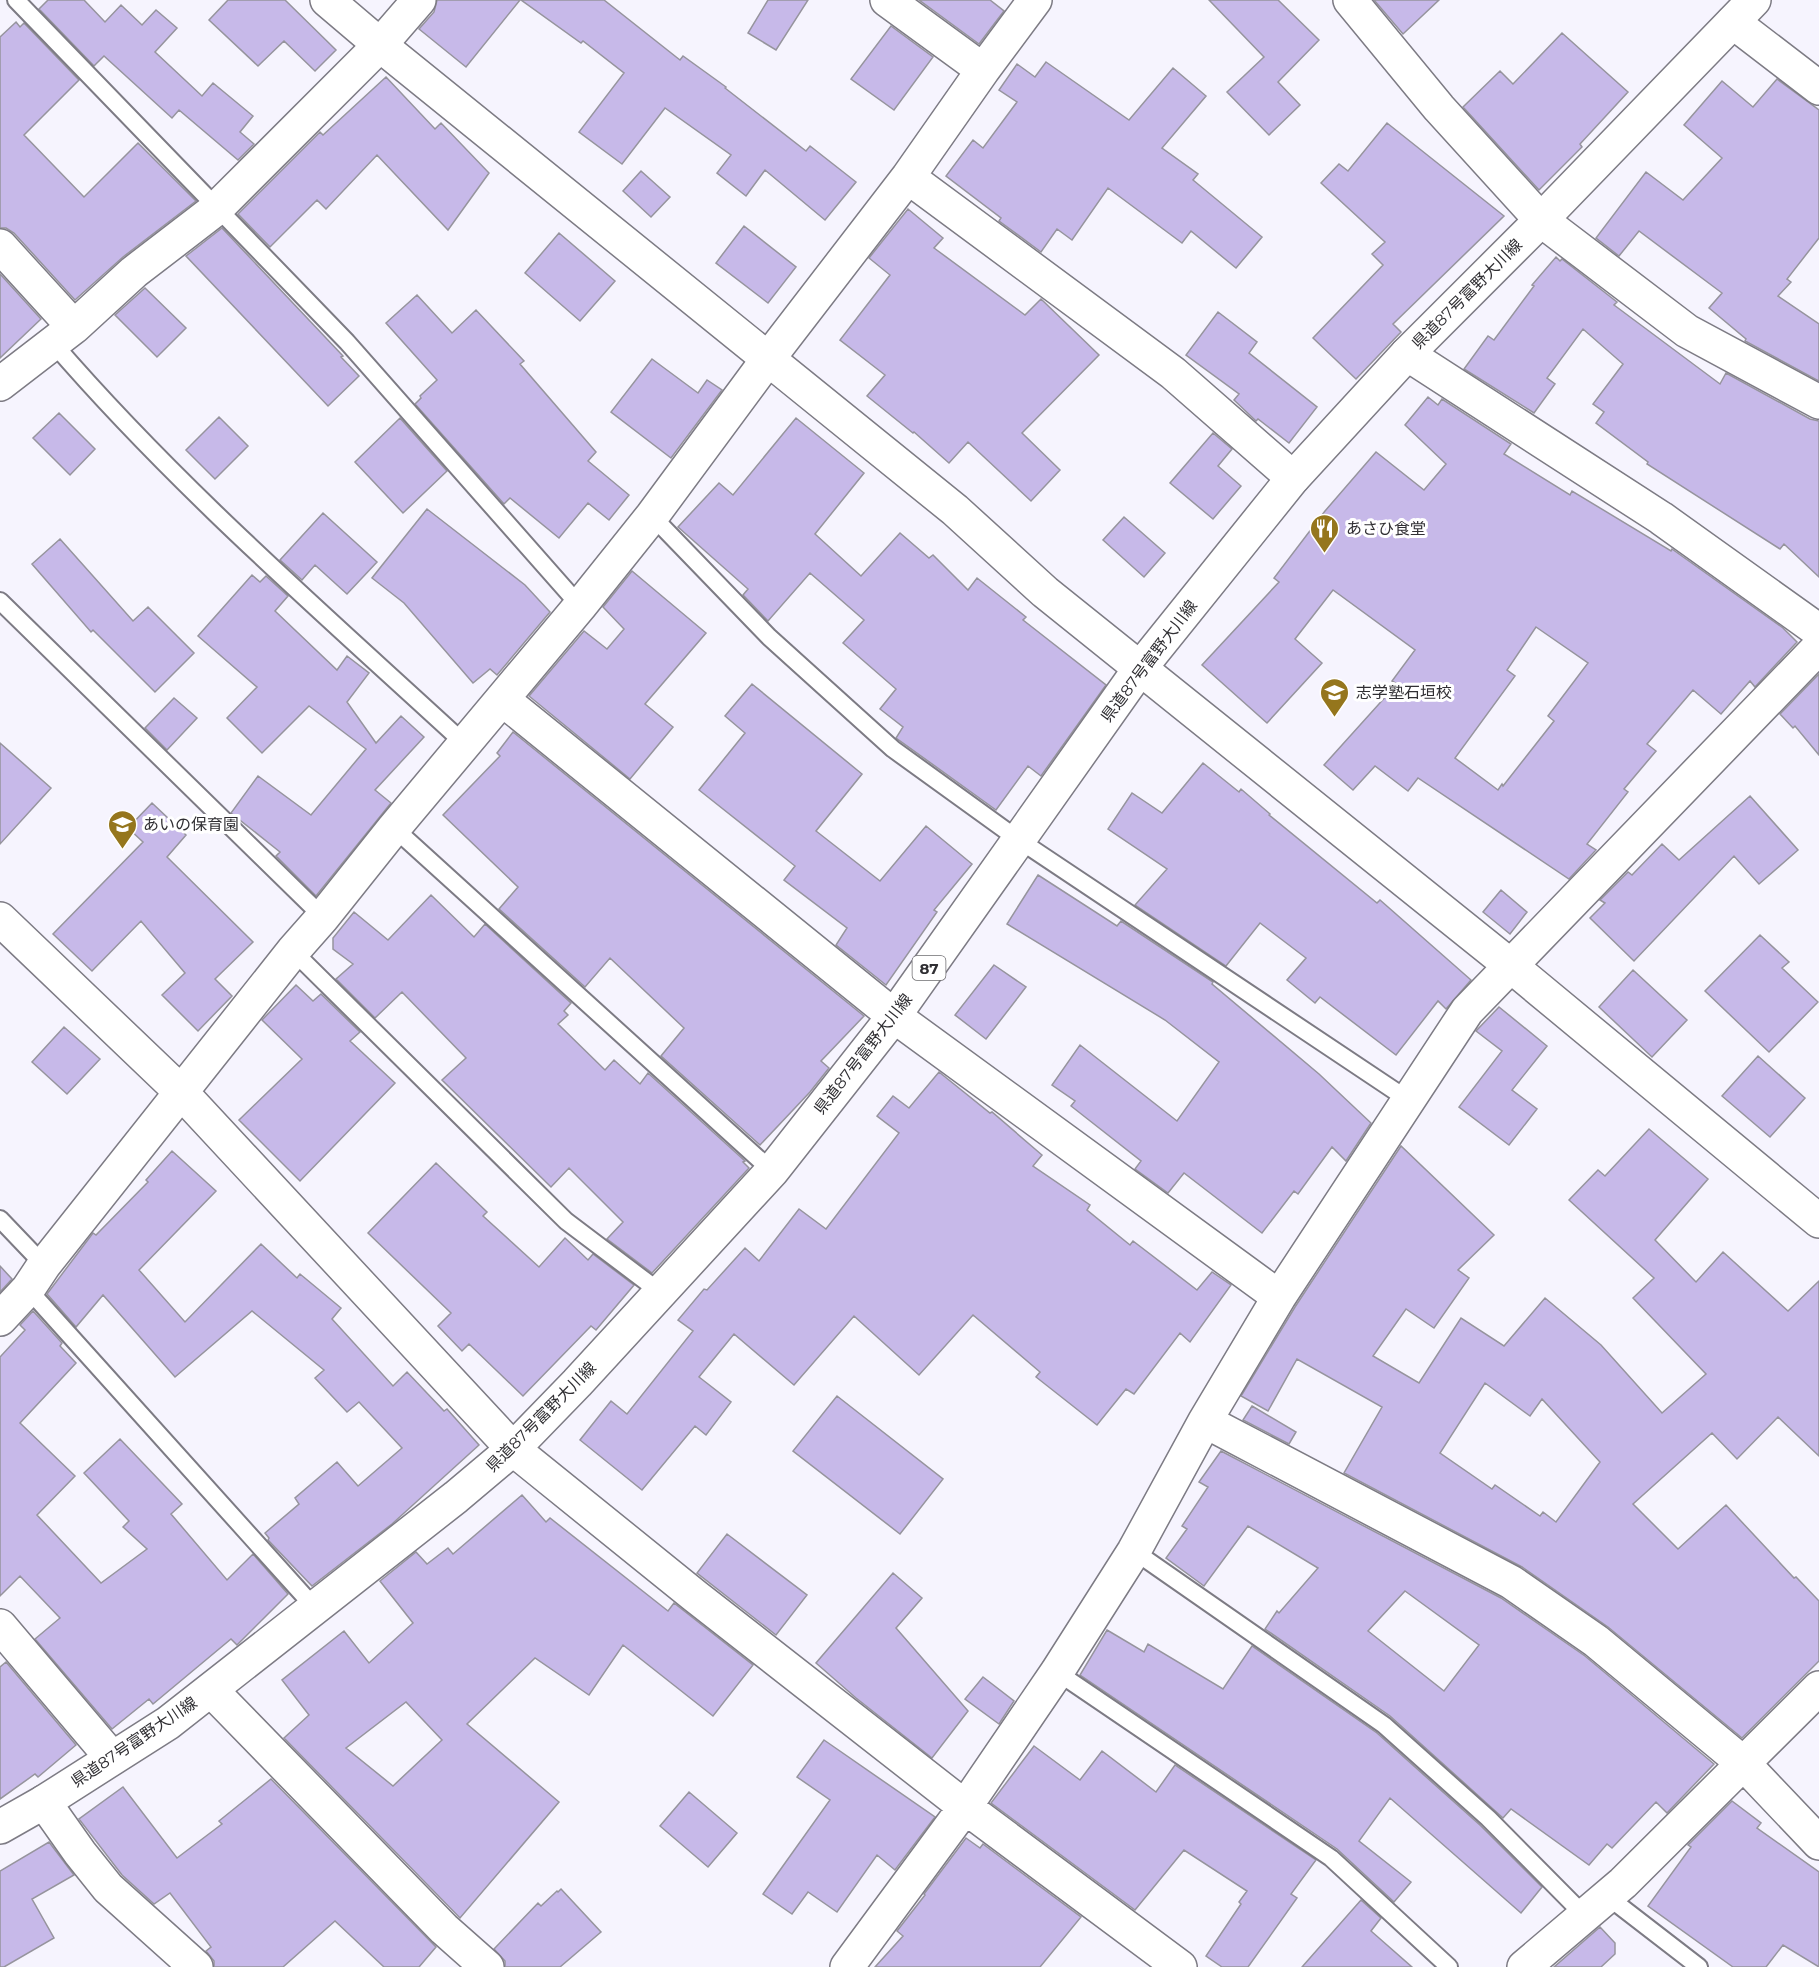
<svg xmlns="http://www.w3.org/2000/svg" width="1819" height="1967" font-family="Montserrat,'Noto Sans JP',sans-serif">
<style>
.building{fill:#c7b9e9;stroke:#96949d;stroke-width:1.5;fill-rule:evenodd}
.lines{fill:none;stroke-linecap:round;stroke-linejoin:round}
.lane-casing{stroke:#7d7b84;stroke-width:20}
.street-casing{stroke:#7d7b84;stroke-width:36}
.secondary-casing{stroke:#7d7b84;stroke-width:36}
.primary-casing{stroke:#7d7b84;stroke-width:36}
.lane{stroke:#fff;stroke-width:16}
.street{stroke:#fff;stroke-width:33}
.secondary{stroke:#fff;stroke-width:33}
.primary{stroke:#fff;stroke-width:33}
.labels{text-anchor:middle;dominant-baseline:central;stroke-width:6;stroke-linejoin:round;paint-order:stroke}
.shield{fill:#fff;stroke:#6e6d70;stroke-width:1.5}
.shield-label{font-size:15px;font-weight:bold;fill:#302f33}
.street-label{font-size:16px;fill:#302f33;stroke:#fff}
.poi-label{font-size:16px;fill:#302f33;stroke:#fff;text-anchor:start}
</style>
<rect width="100%" height="100%" fill="#f6f4fe"/>
<!-- building -->
<path class="building" d="M48,0h36l21,22 16,-17 21,20 14,-15 21,18 -22,24 47,44 11,-13 40,33 -13,16 14,12 -16,16 -59,-50 -7,8 -68,-62 -10,10 -55,-57z
M228,0h57l51,50 -21,21 -31,-30 -26,25 -49,-46z
M437,0h83l-54,67 -47,-38 15,-17z
M521,0h83l76,60 3,-4 43,31 -1,1 81,63 4,-5 46,36 -31,38 -60,-50 -19,26 -29,-23 14,-18 -66,-47 -43,56 -43,-32 45,-59 -41,-32 -2,2z
M768,0h40l-32,50 -28,-17z
M919,0h71l14,11 -25,33z
M1209,0h69l41,40 -41,42 22,23 -31,30 -42,-43 37,-35z
M1374,0h65l-36,34z
M16,22l4,5 4,-4 55,57 -55,55 60,62 54,-54 58,58 -73,56 -48,43 -61,-67 -8,-5h-6v-191z
M891,26l42,31 -39,53 -43,-31z
M1562,33l66,59 -48,52 2,3 -43,43 -76,-83 37,-36 13,13z
M1046,62l83,58 44,-52 33,28 -44,52 36,26 -5,6 69,57 -26,31 -45,-37 -9,12 -74,-55 -36,52 -15,-11 -16,23 -42,-31 2,-3 -55,-42 27,-36 10,8 34,-46 -18,-12 18,-26 18,13z
M386,77l49,52 6,-6 48,50 -41,57 -71,-75 -51,54 -9,-9 -47,47 -32,-33 82,-82 3,3z
M1777,79l42,31v128l-32,41 4,3 -13,14 41,28v57l-74,-40 1,-2 -37,-31 13,-15 -83,-62 -20,25 -23,-18 50,-66 37,28 39,-42 -38,-33 38,-44 31,26z
M1387,123l117,93 -111,108 8,8 -45,47 -43,-41 70,-73 -11,-11 13,-12 -64,-59 18,-19 9,7z
M641,171l29,26 -19,20 -28,-26z
M908,209l35,29 -9,10 91,67 16,-16 58,56 -77,78 38,37 -29,31 -63,-59 -19,21 -35,-31 -1,1 -46,-37 18,-21 -45,-35 50,-65 -21,-17z
M744,226l52,41 -28,36 -52,-40z
M222,228l121,128 -2,1 18,19 -31,30 -142,-150z
M559,233l56,48 -35,40 -55,-48z
M1556,257l4,4 2,-2 55,43 -3,3 106,79 6,-11 84,46 9,2v156l-35,-33 -4,5 -133,-85 1,-2 -52,-39 8,-11 -11,-8 30,-40 -40,-35 -36,49 8,6 -21,29 -70,-44 24,-33 6,4 40,-54 -2,-1z
M0,274l41,45 -41,39z
M145,288l41,40 -29,29 -42,-42z
M417,295l35,38 24,-23 48,51 -4,3 76,88 -8,9 41,34 -20,25 -21,-17 -29,35 -49,-40 -6,6 -89,-100 6,-6 -1,-2 17,-16 -51,-57z
M1218,312l39,30 -8,11 68,54 -28,36 -31,-24 -2,2 -22,-21 5,-6 -53,-39z
M652,359l46,34 9,-13 15,10 -51,68 -60,-46z
M1428,397l10,8 4,-6 69,45 -7,10 66,41 2,-4 99,60 1,-2 111,79 14,14 -42,45 -5,-6 -29,33 -28,-24 -46,54 9,7 -32,38 4,3 -41,52 9,6 -27,29 -151,-101 -10,13 -33,-25 -22,24 -29,-25 73,-81 -5,-3 23,-31 -82,-60 -38,49 27,24 -55,60 -65,-58 77,-83 -5,-4 51,-67 51,-59 48,38 22,-26 -41,-39zM1536,627l52,36 -40,53 6,5 -51,65 -1,-2 -4,6 -43,-32 60,-82 -8,-6z
M59,413l36,36 -25,26 -37,-37z
M219,417l29,29 -33,33 -29,-29z
M400,418l47,53 -44,42 -48,-51z
M796,418l68,55 -49,61 46,42 39,-43 29,25 4,-3 35,35 9,-12 49,39 -3,3 83,65 -65,91 -13,-10 -32,44 -100,-72 7,-11 -23,-18 16,-20 -53,-46 21,-23 -54,-47 -42,48 -25,-26 5,-6 -70,-62 41,-44 14,12z
M1213,433l19,16 -14,17 23,20 -28,33 -43,-36z
M427,509l98,76 25,27 -53,63 -7,-6 -17,14 -69,-80 -32,-25z
M323,513l54,49 -30,32 -32,-29 -13,15 -22,-20z
M1124,517l41,36 -21,24 -41,-37z
M60,539l73,82 15,-14 46,46 -39,39 -62,-62 -2,2 -59,-68z
M632,571l74,62 -61,71 28,23 -43,52 -101,-83 55,-65 23,18 17,-20 -21,-22z
M252,575l8,7 6,-6 22,20 -13,15 62,59 10,-14 22,17 -22,29 29,41 25,-27 23,21 -49,53 16,13 -75,93 -40,-40 4,-4 -49,-39 27,-37 53,39 55,-66 -57,-43 -47,47 -35,-35 30,-31 -59,-51z
M1819,674v81l-24,-29 -2,2 -13,-14z
M752,684l110,90 -46,57 64,50 46,-55 46,38 -38,46 3,2 -51,73 -50,-40 11,-17 -63,-48 11,-14 -96,-76 46,-57 -20,-17z
M174,698l23,20 -30,32 -22,-22z
M513,732l351,284 -43,45 8,7 -19,24 -50,53 -99,-89 23,-28 -74,-70 -25,29 -86,-78 19,-22 -75,-72 57,-59 -3,-3z
M0,743l51,45 -51,56z
M1203,763l36,29 2,-3 29,25 -1,1 108,88 3,-3 91,80 -25,29 -8,-8 -42,54 -76,-58 -5,6 -28,-23 19,-22 -46,-35 -34,43 -91,-61 32,-36 -59,-40 24,-36 30,20z
M1750,796l48,54 -39,34 -25,-28 -100,105 -44,-43 15,-15 -5,-3 28,-28 4,3 30,-31 17,16z
M152,803l34,32 -19,22 86,85 -38,37 17,17 -34,35 -36,-36 23,-22 -44,-52 -49,50 -39,-37 90,-92 -15,-14z
M1038,875l79,51 4,-5 92,61 -1,2 107,90 52,49 -25,38 -14,-14 -34,47 -4,-3 -32,42 -78,-60 -16,20 -33,-24 6,-8 -70,-55 4,-5 -23,-16 28,-40 97,76 42,-59 -54,-42 -158,-96z
M1501,890l26,22 -17,22 -27,-22z
M431,895l43,42 11,-13 86,79 -7,8 4,4 -10,9 47,46 9,-10 26,24 8,-11 97,88 -2,1 6,6 -97,105 -45,-34 16,-17 -54,-54 -18,19 -109,-107 24,-22 -64,-66 -27,26 -39,-39 17,-15 -20,-15v-11l21,-26 34,28z
M1760,935l29,27 -7,6 36,34 -49,50 -64,-61z
M994,965l32,22 -40,52 -31,-24z
M1633,970l54,50 -35,37 -53,-50z
M296,985l17,16 8,-7 39,38 -10,9 45,42 -95,98 -61,-61 63,-61 -40,-39z
M1499,1007l48,39 -35,44 25,19 -28,36 -50,-38 43,-56 -26,-20z
M64,1027l36,32 -33,35 -35,-32z
M1758,1056l47,42 -35,39 -48,-41z
M939,1072l51,41 2,-1 50,43 -9,11 57,39 -3,5 43,35 3,-4 64,49 15,-18 19,13 -41,57 -10,-9 -46,61 -8,-5 -29,36 -61,-48 4,-5 -67,-57 -54,60 -65,-59 -60,69 -60,-51 -35,43 32,25 -25,33 -11,-9 -53,64 -62,-50 31,-39 16,13 66,-83 -15,-11 26,-31 3,1 38,-42 14,13 40,-52 27,20 73,-96 -22,-17 16,-20 16,12z
M1649,1129l59,50 -53,61 41,42 27,-30 65,59 31,-30v175l-41,-39 -41,42 -25,-26 -79,71 45,45 48,-44 68,73 2,-1 23,24v60l-77,77 -134,-111 -86,-60 -178,-94 38,-66 -85,-48 -29,52 -27,-15 54,-89 106,-161 93,89 -36,35 11,8 -35,50 -28,-19 -33,47 46,27 42,-65 43,28 41,-48 56,47 61,68 44,-39 -73,-76 21,-20 -85,-78 29,-30 7,6zM1485,1383l45,33 12,-17 58,63 -44,60 -13,-10 -3,4 -45,-31 -3,4 -52,-36z
M172,1151l44,40 -77,79 46,52 76,-78 36,34 3,-4 41,34 -9,11 61,67 14,-14 37,39 3,-2 32,36 -87,79 -80,62 -44,-46 1,-2 -4,-5 34,-29 -4,-6 42,-36 21,24 44,-38 -43,-46 -12,10 -32,-34 9,-8 -72,-59 -77,66 -72,-82 -27,32 -29,-33 46,-61 3,2 52,-53 -2,-2z
M436,1163l51,49 -4,4 56,51 26,-29 23,22 5,-6 41,31 -38,45 -5,-4 -68,70 -54,-52 -7,7 -24,-25 13,-13 -83,-80z
M0,1266l12,13 -12,13z
M33,1311l29,32 -2,3 16,17 -56,60 55,53 -38,39 64,68 46,-34 -24,-22 6,-6 -45,-48 36,-34 62,65 -11,10 56,66 26,-26 35,40 -51,51 -6,-6 -78,65 -4,-5 -37,30 -77,-90 25,-21 -40,-42 -20,20v-239l25,-27 -5,-5z
M837,1396l106,83 -43,55 -107,-83z
M1252,1406l44,26 -7,12 -46,-24z
M1221,1451l280,147 84,58 129,108 -47,49 -11,-11 -44,46 -5,-4 -18,21 -78,-56 -8,9 -113,-102 -125,-87 12,-18 2,2 39,-45 -70,-42 -44,60 -38,-28 21,-29 -5,-3 26,-39 -9,-5zM1405,1591l74,54 -35,46 -76,-60z
M522,1495l24,27 4,-4 118,93 6,-8 79,62 -40,51 -90,-71 -34,50 -54,-37 -68,66 92,78 -99,116 -176,-180 25,-23 -27,-35 62,-49 25,32 44,-40 -33,-42 36,-29 11,12 21,-16 5,6zM406,1702l36,38 -49,46 -47,-38z
M727,1534l80,61 -31,40 -79,-62z
M893,1573l29,25 -26,30 72,83 -36,47 -76,-60 -40,-35z
M1107,1630l37,22 4,-8 75,45 29,-43 125,87 104,93 61,61 -21,26 -131,-115 -31,43 52,41 -17,20 -57,-53 -257,-174z
M6,1662l70,83 -38,32 -3,-3 -35,25v-132z
M983,1677l31,24 -15,23 -34,-25z
M824,1740l111,77 -40,53 -18,-15 -40,57 -29,-20 -16,22 -29,-20 67,-94 -33,-23z
M1034,1746l46,34 22,-29 54,41 19,-27 141,95 -25,34 6,4 -49,69h-26l-16,-11 35,-52 -2,-2 8,-11 -63,-41 -49,60 -144,-107z
M271,1779l165,168 -17,20h-35l-49,-46 -52,46h-69v-6l-8,-10 5,-4 -41,-54 -16,11 -32,-29 -43,-56 44,-32 54,71 45,-34 -3,-3z
M689,1792l48,41 -29,34 -48,-41z
M1732,1801l29,22 -4,5 62,44v95l-36,-22 -17,22h-33l-85,-61 43,-59 -3,-2z
M966,1838l14,10 3,-4 98,73 -41,50h-165l28,-31 -6,-5 28,-36 -1,-1z
M49,1842l25,33 -42,24 22,39 -50,29h-4v-96z
M561,1889l40,43 -41,35h-55v-6l-11,-12 44,-46 3,3 16,-15 1,1z
M1361,1900l20,18 -10,13 41,36h-110z
M1600,1927l15,16v11l-14,13h-47z"/>
<g class="lines">
<defs>
<path id="lane" d="M16,0l331,342 233,264
M53,343c125,145 271,271 412,401
M652,516l117,121 124,112 126,91 391,261
M0,601l323,316
M394,828l378,343
M293,951l273,270 94,71
M0,1219l44,46
M28,1289l287,319
M1134,1551l250,174 104,93 97,98
M1057,1672l274,186 118,109
M1607,1896l92,71"/>
<path id="street" d="M887,0l96,70
M1350,0l89,108 102,112 146,111 132,71
M1733,22l86,66
M908,177l265,196 120,105
M0,246l74,81
M1407,354l254,164 158,113
M0,384l74,-57 60,-55 82,-63 164,-164 39,-45
M502,699l392,317 385,281
M0,919l181,173 332,357 182,147 270,211 215,160
M0,1319l28,-30 16,-24 249,-314 30,-34 71,-89 186,-222 72,-90 116,-157 140,-182 75,-107 52,-70
M1205,1421l306,161 85,59 147,122 76,80
M0,1626l112,132
M211,1690l233,239 43,38
M44,1802l36,51 28,35 88,79
M847,1967l118,-160 92,-135 77,-121 71,-130 74,-124 188,-286 352,-364
M1524,1967l99,-84 196,-195"/>
<path id="secondary" d="M327,0l53,45 575,465 90,82 466,374 308,255"/>
<path id="primary" d="M0,1827l44,-25 124,-79 288,-226 57,-48 64,-66 195,-212 122,-155 247,-349 152,-189 114,-124 134,-134 213,-220"/>
</defs>
<!-- lane casing -->
<use href="#lane" class="lane-casing"/>
<!-- street casing -->
<use href="#street" class="street-casing"/>
<!-- secondary casing -->
<use href="#secondary" class="secondary-casing"/>
<!-- primary casing -->
<use href="#primary" class="primary-casing"/>
<!-- lane -->
<use href="#lane" class="lane"/>
<!-- street -->
<use href="#street" class="street"/>
<!-- secondary -->
<use href="#secondary" class="secondary"/>
<!-- primary -->
<use href="#primary" class="primary"/>
</g>
<!-- icons -->
<defs>
<symbol id="restaurant-pin" viewBox="-11 -11 22 30"><path d="M0 17L-7.5 6A9.5 9.5 0 1 1 7.5 6Z" fill="#95761d" stroke="#fff"/><path d="M-5-6h1v4h1v-4h1v4h1v-4h1v5L-1.5 .5V6h-2V.5L-5-1ZM5-6V6H3V1.5H1.5Q1.5-4 5-6Z" fill="#fff"/></symbol>
<symbol id="school-pin" viewBox="-11 -11 22 30"><path d="M0 17L-7.5 6A9.5 9.5 0 1 1 7.5 6Z" fill="#95761d" stroke="#fff"/><path d="M0-5L7-2L0 1L-7-2ZM-4 1L0 2.5L4 1V4Q0 6-4 4Z" fill="#fff"/></symbol>
</defs>
<g fill-rule="evenodd">
<use href="#restaurant-pin" x="1308" y="512" width="33" height="45"/>
<use href="#school-pin" x="1318" y="676" width="33" height="45"/>
<use href="#school-pin" x="106" y="808" width="33" height="45"/>
</g>
<g class="labels">
<!-- shield labels -->
<rect class="shield" x="912.5" y="956" width="33" height="24" rx="4.5"/>
<g class="shield-label">
<text x="929" y="968">87</text>
</g>
<!-- street labels -->
<g class="street-label">
<text transform="translate(1467 294) rotate(-45)">県道87号富野大川線</text>
<text transform="translate(1149 661) rotate(-53)">県道87号富野大川線</text>
<text transform="translate(863 1054) rotate(-52)">県道87号富野大川線</text>
<text transform="translate(541 1417) rotate(-45)">県道87号富野大川線</text>
<text transform="translate(134 1742) rotate(-34)">県道87号富野大川線</text>
</g>
<!-- poi labels -->
<g class="poi-label">
<text x="1346" y="528">あさひ食堂</text>
<text x="1356" y="692">志学塾石垣校</text>
<text x="143" y="824">あいの保育園</text>
</g>
</g>
</svg>
